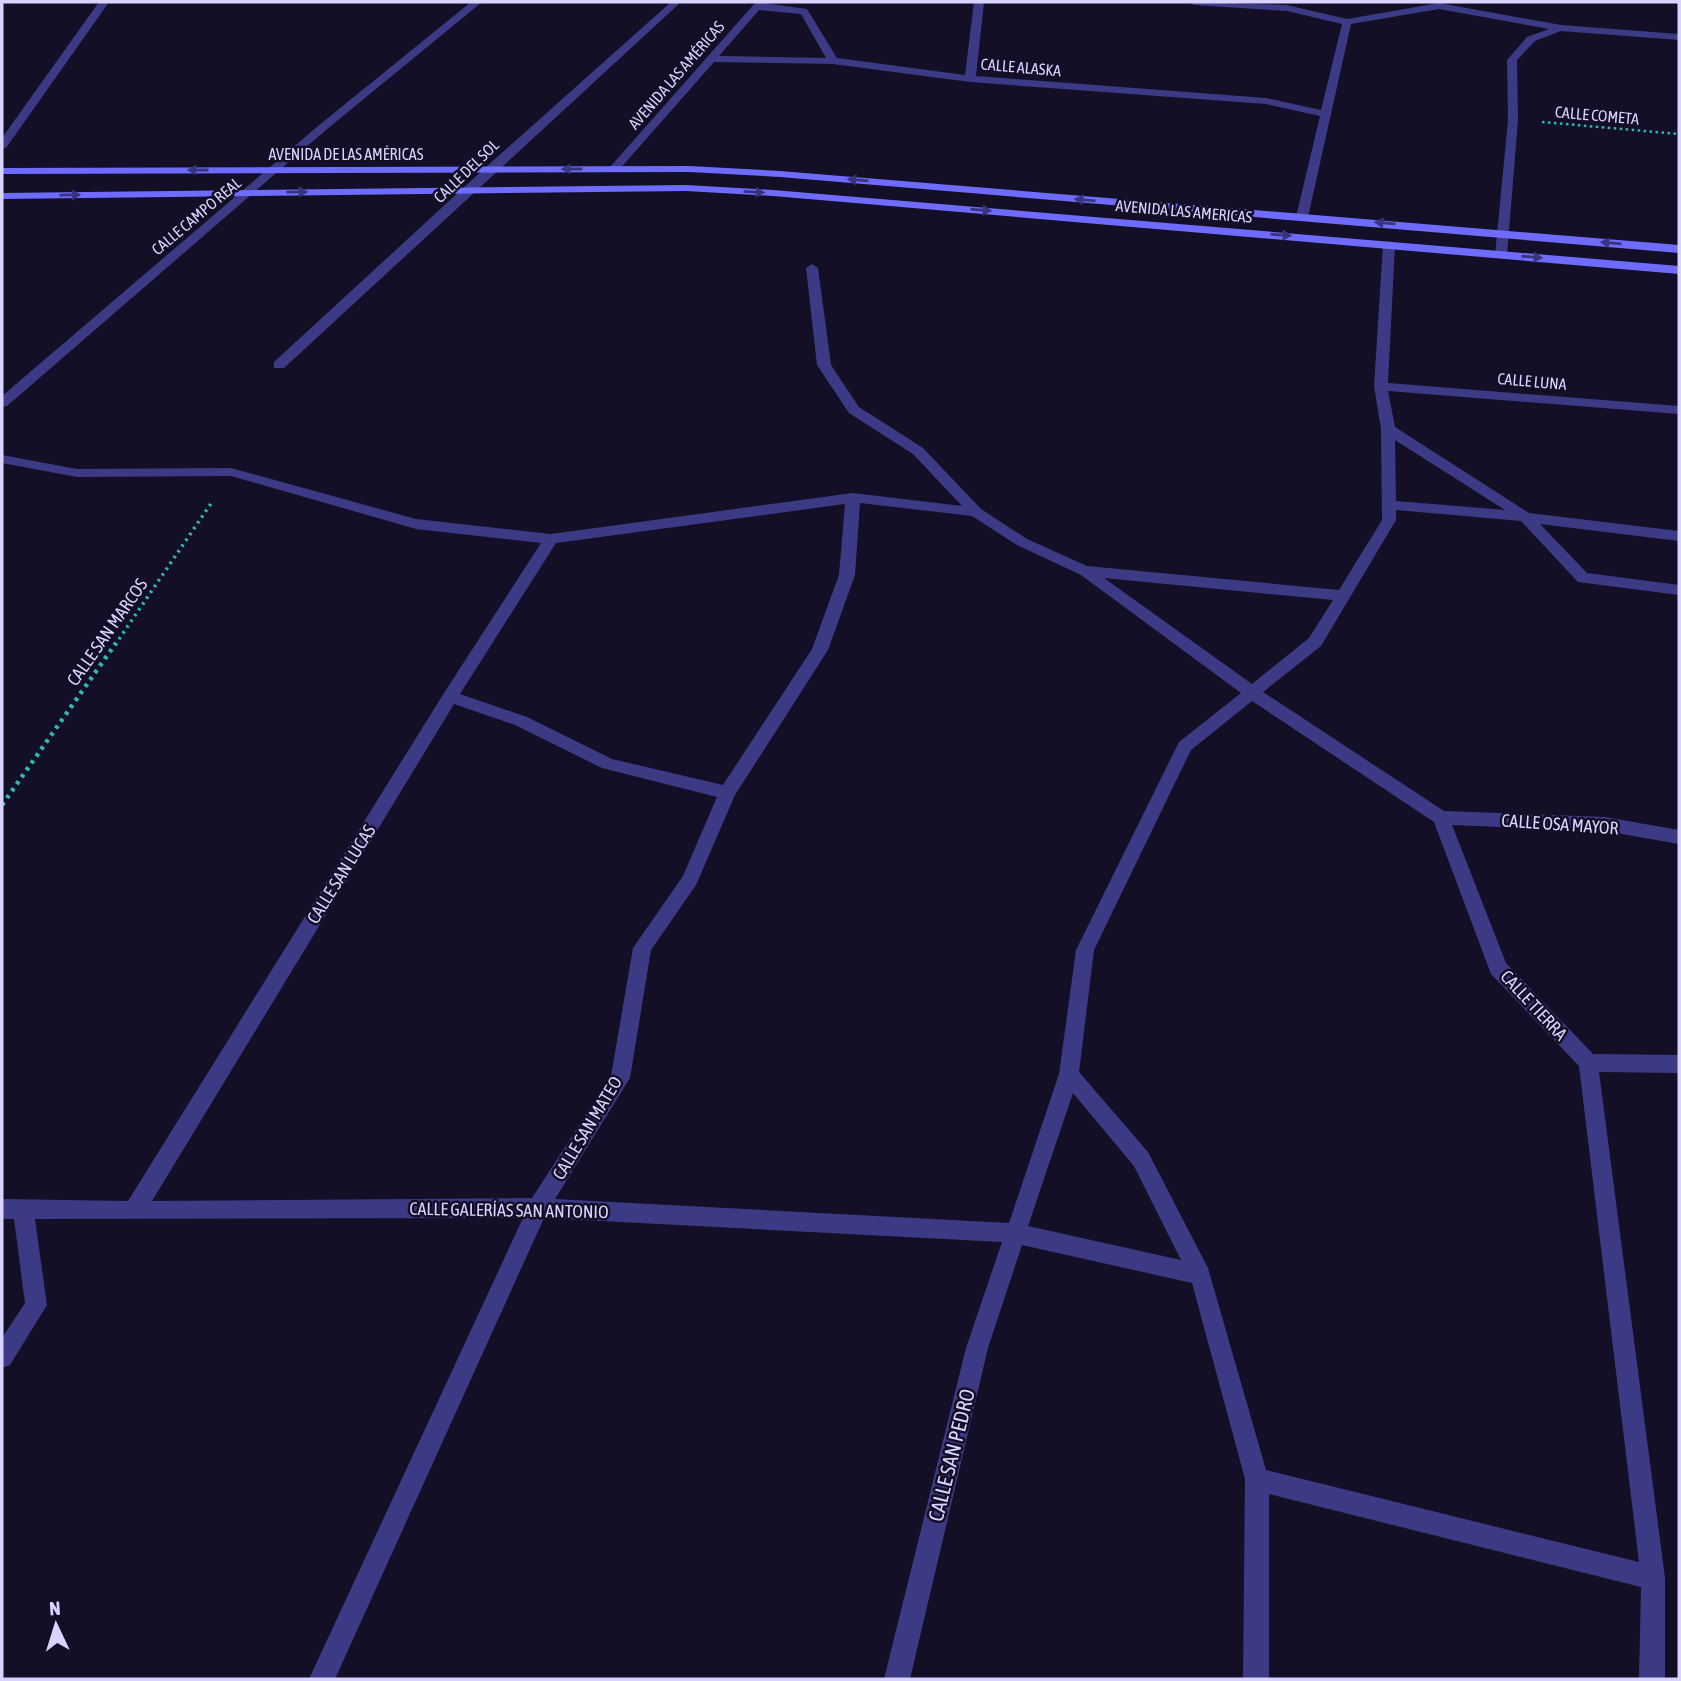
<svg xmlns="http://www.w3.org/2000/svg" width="1681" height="1681" font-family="'Asap Condensed',sans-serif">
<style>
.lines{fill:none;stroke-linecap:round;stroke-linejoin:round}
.path-far2{stroke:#2fb8b0;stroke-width:2.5;stroke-dasharray:2.5 3.5;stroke-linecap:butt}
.path-far1{stroke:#2fb8b0;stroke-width:3.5;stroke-dasharray:2.5 4.5;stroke-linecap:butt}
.path{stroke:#2fb8b0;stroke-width:4.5;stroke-dasharray:3.5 5;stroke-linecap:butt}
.street{fill:#3d3a85;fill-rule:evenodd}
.secondary{fill:#6f6bff;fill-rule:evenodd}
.oneway{fill:#38347d}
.labels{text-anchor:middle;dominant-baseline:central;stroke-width:5;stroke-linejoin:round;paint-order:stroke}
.far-street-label{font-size:16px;fill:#d9d4ff;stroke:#130f26}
.street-label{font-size:18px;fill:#d9d4ff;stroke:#130f26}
.near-street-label{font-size:21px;fill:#d9d4ff;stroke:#130f26}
</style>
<rect width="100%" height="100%" fill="#130f26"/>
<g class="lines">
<!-- path-far2 -->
<path class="path-far2" d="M1542,122l137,12"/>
<!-- path-far1 -->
<path class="path-far1" d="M115,645l97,-143"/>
<!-- path -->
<path class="path" d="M2,805l114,-162"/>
<!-- street -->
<path class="street" d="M99,2h10l-103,146 -4,1v-11z
M471,2h11l-156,128 -319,276 -5,1v-11l316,-270z
M671,2h10l-397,366h-10v-6l212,-195z
M756,2l51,7 30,49 128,17 9,-73h10l-8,74 290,22 55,12 21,-86 -55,-13 -93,-6 -5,-3 98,3 60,14 92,-16 122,22 118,9v6l-118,-9 -26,10 -18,19 1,60 -11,135 -6,4 -6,-4 13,-135 -1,-60 20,-23 22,-8 -110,-20 -88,15 -43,193 -6,4 -6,-4 24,-101 -54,-12 -296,-22 -137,-18 -119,-2 -96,109h-8v-4zM759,10l42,4 25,44 -107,-2z
M1389,241l6,4 -7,138 291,23v8l-291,-23 7,36 134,86 150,18v10l-139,-17 47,49 92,12v10l-101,-13 -57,-61 -125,-11v10l-75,126 -58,46 181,119 161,6 74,13v14l-74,-13 -153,-6 54,138 87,91 86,1v18l-80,-1 66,506v101h-26l2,-92 -372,-93v185h-26l2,-200 -53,-196 -170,-38 -34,103 -78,331h-26l82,-331 36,-106 -458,-24 -209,461h-26l214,-461 -488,1 12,86 -37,60 -8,3v-30l23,-35 -11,-84h-12v-20l126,2 316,-508 97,-150 -125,-14 -185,-53 -154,1 -75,-14v-8l75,14 154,-1 185,51 135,15 302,-41 109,13 -49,-52 -64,-41 -32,-48 -11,-97 6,-4 6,4 13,97 28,42 64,41 58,61 46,30 60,27 252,24 43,-70 -1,-91 -7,-43 9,-141zM1395,440l110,70 -109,-9zM860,503l112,13 45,29 64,30 160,118 -62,49 -103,208 -17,124 -50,149 -454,-24 75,-121 21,-128 45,-65 39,-90 93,-145 27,-75zM845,504l-6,71 -27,74 -89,136 -111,-26 -85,-42 -67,-23 96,-151zM1104,578l229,22 -24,38 -57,46zM1252,701l182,121 57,152 88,92 60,496 -373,-92 -58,-202 -60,-116 -69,-80 15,-122 97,-200zM454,704l61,21 87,43 115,29 -34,79 -50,72 -22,128 -79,122 -380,3zM1073,1093l61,73 47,94 -153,-34z"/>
<!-- secondary -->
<path class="secondary" d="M689,166l91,5 899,74v8l-899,-76 -91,-5 -687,2v-6z
M686,185l87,5 906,76v8l-906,-78 -87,-5 -684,8v-6z"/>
</g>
<!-- one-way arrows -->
<defs><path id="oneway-solid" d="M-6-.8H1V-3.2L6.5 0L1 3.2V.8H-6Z" transform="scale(1.75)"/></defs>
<g class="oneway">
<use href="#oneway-solid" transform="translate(572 169) rotate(-180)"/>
<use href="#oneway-solid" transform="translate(198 170) rotate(180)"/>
<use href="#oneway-solid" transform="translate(858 180) rotate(-175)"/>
<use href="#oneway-solid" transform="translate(297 192) rotate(-1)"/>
<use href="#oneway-solid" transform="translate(754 192) rotate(3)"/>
<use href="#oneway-solid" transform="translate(70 195) rotate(-1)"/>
<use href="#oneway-solid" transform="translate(1085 200) rotate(-175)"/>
<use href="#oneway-solid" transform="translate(981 210) rotate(5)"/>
<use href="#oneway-solid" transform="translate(1385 223) rotate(-175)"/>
<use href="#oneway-solid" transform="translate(1281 235) rotate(4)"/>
<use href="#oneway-solid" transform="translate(1611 243) rotate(-175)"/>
<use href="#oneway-solid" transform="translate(1532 257) rotate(5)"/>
</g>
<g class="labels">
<!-- far-street labels -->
<g class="far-street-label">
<text transform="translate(1021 67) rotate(5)">CALLE ALASKA</text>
<text transform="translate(676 75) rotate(-49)">AVENIDA LAS AMÉRICAS</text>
<text transform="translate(1597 115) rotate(5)">CALLE COMETA</text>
<text x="346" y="154">AVENIDA DE LAS AMÉRICAS</text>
<text transform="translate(466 171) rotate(-44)">CALLE DEL SOL</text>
<text transform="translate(1184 211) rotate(5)">AVENIDA LAS AMERICAS</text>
<text transform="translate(196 216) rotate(-40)">CALLE CAMPO REAL</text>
<text transform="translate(1532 381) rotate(5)">CALLE LUNA</text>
</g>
<!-- street labels -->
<g class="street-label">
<text transform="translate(107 632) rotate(-55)">CALLE SAN MARCOS</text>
<text transform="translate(1560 824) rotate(4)">CALLE OSA MAYOR</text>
<text transform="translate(341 874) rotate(-58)">CALLE SAN LUCAS</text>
<text transform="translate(1534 1005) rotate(47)">CALLE TIERRA</text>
<text transform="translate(587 1128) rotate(-59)">CALLE SAN MATEO</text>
<text transform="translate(509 1210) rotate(1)">CALLE GALERÍAS SAN ANTONIO</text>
</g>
<!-- near-street labels -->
<g class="near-street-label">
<text transform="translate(951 1455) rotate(-76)">CALLE SAN PEDRO</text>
</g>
</g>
<!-- border -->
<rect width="1681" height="1681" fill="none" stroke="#d9d4ff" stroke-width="7"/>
<!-- north arrow -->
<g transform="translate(56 1625) rotate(356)" stroke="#130f26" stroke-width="5" paint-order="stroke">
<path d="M0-5L12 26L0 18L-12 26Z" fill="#d9d4ff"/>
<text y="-10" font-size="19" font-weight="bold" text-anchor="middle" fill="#d9d4ff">N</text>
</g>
</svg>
